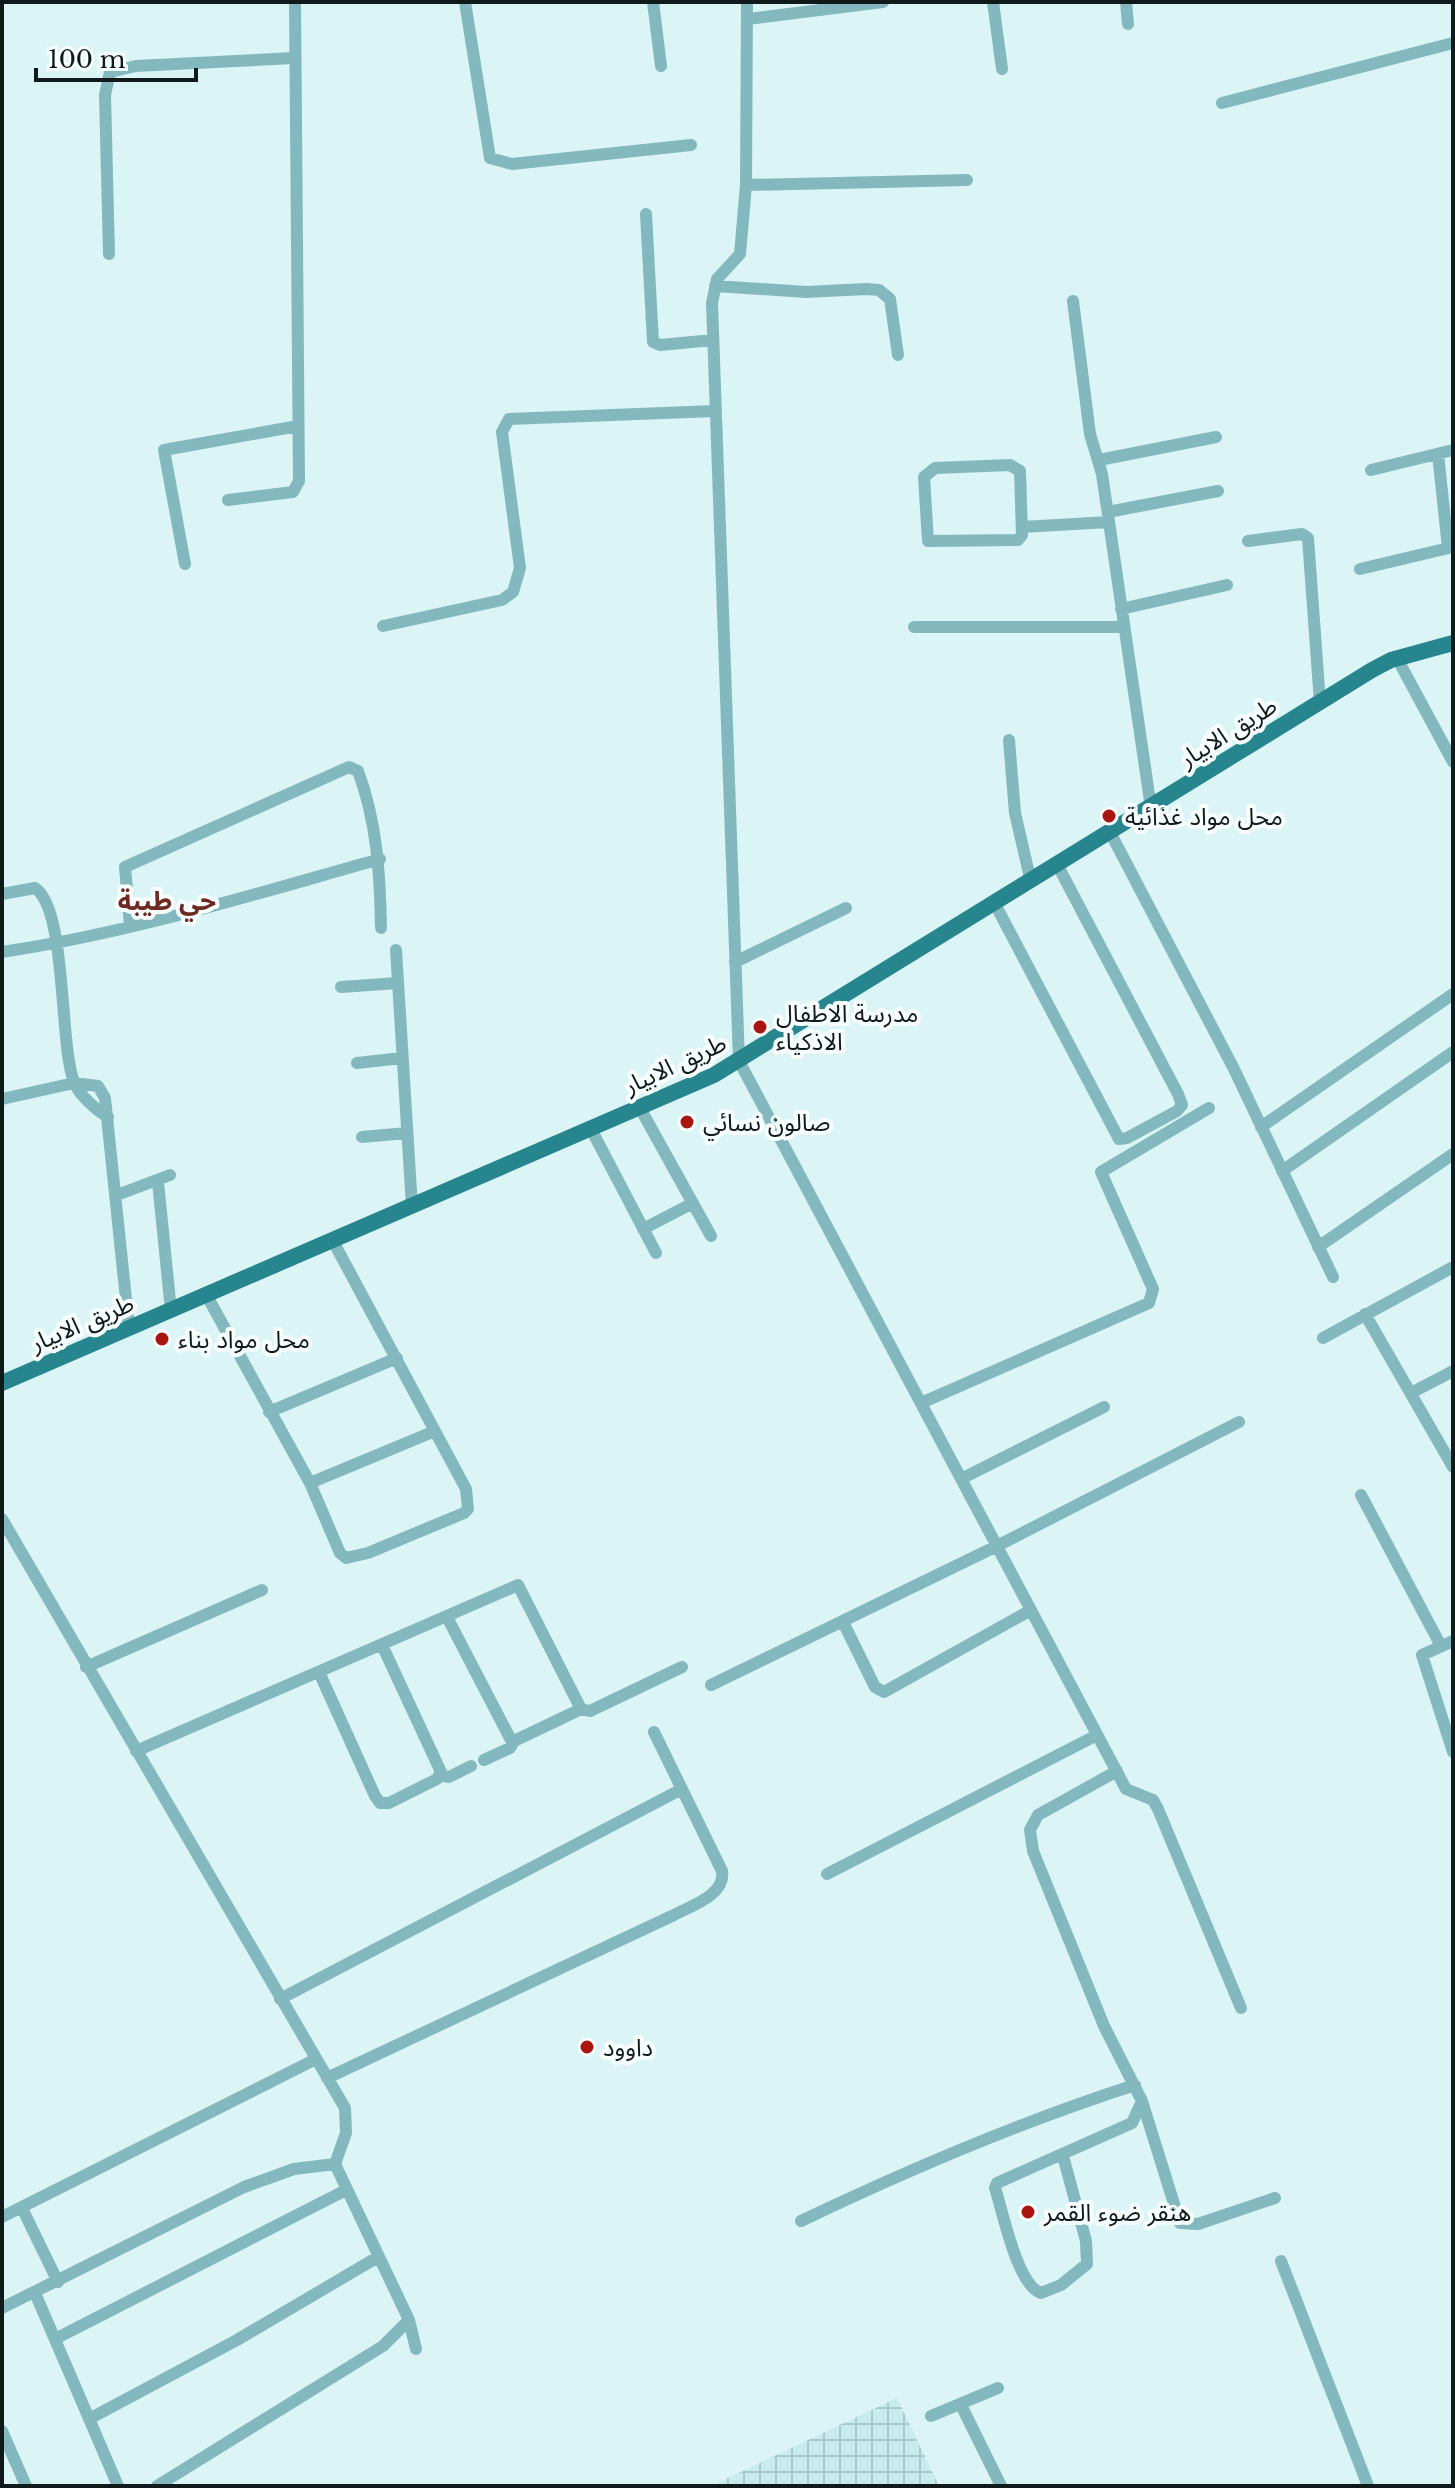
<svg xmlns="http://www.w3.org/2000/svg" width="1455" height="2488" font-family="'Libre Baskerville','Noto Sans Arabic',serif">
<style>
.industrial{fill:url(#industrial-grid)}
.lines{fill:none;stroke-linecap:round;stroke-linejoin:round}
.minor{stroke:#83b8be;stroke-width:12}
.major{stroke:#27858e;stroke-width:16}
.poi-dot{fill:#a91610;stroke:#f8fdfe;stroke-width:3}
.labels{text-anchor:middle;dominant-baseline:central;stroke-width:8;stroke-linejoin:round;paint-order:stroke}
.street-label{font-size:24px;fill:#111a1b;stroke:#f8fdfe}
.poi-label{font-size:24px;fill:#111a1b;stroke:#f8fdfe;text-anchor:start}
.neighbourhood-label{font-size:26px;font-weight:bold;fill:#6e2921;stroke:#f8fdfe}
</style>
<defs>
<pattern id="industrial-grid" width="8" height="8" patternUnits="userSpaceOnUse" patternTransform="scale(2)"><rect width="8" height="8" fill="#c8ebee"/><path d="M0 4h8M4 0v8" fill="none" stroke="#abc9cc"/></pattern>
</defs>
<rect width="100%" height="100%" fill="#dbf5f7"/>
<!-- industrial -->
<path class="industrial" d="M897,2398l42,88h-228z"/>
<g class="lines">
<!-- minor -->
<path class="minor" d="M465,2l25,156 22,6 179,-19
M653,2l8,64
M747,2l-1,183 -6,69 -23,25 -5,24 27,758 387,728 27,11 5,9 83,199
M993,2l9,67
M1126,2l2,22
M748,19l135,-17
M1222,103l231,-60
M746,185l221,-5
M646,214l7,128 7,3 53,-5
M109,254l-4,-159 5,-23 26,-6 158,-8
M715,286l91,6 60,-3 13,1 11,9 8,56
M1073,301l17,133 12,40 49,334
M1438,454l10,94
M1099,460l117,-23
M1010,465l10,6 2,64 -4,5 -90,1 -4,-64 11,-9z
M1371,470l82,-20
M228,500l65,-8 6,-11 -4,-479
M1108,512l110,-21
M1022,527l87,-5
M1248,541l54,-7 6,4 12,165
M185,564l-21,-114 134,-24
M1360,569l93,-22
M1121,609l106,-24
M383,626l119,-26 11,-8 7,-24 -18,-136 7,-13 206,-8
M914,627h209
M1398,660l55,102
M1009,740l6,73 16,69
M1111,834l123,235 99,208
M2,894l33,-6c32,21 24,155 39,194 5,13 22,28 34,35
M995,904l124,235 8,-1 50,-27 5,-6 -4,-11 -120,-228
M130,926l-5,-59 224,-100 9,4c19,51 22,103 23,157
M396,950l16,257
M2,952c128,-19 253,-58 378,-93
M735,962l111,-54
M341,987l57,-4
M357,1063l45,-5
M2,1099l72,-16 24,3 7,12 24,230
M640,1108l71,128
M1261,1127l192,-133
M591,1129l65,124
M362,1137l45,-4
M1282,1171l171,-119
M158,1182l13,129
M117,1195l53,-20
M643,1229l50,-26
M1318,1247l135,-93
M207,1296l103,187 30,70 6,5 22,-5 96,-40 4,-4 -2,-20 -133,-248
M1365,1314l88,153
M1323,1338l130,-71
M1411,1393l42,-22
M921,1403l228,-100 4,-14 -52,-117 108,-64
M269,1412l128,-54
M961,1479l143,-72
M310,1483l125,-52
M1361,1495l80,151
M2,1519l343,589 1,25 -11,31 74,156 7,29
M843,1622l32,65 9,5 147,-82
M1453,1641l-31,14 31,97
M86,1667l176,-77
M319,1672l56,124 5,7h9l48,-24 4,-7 -59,-127
M711,1685l286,-139 242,-124
M581,1709l9,2 92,-44
M136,1751l382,-166 63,124 -69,33 -65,-125
M484,1760l26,-12 3,-5
M1117,1771l-79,44 -8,15 3,21 71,175 38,75 38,122 18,1 77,-26
M439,1775l10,2 22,-11
M827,1874l270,-139
M280,1999l402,-210
M327,2078l347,-163c17,-9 52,-20 48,-44l-68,-139
M1063,2156l23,85 1,23 -26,21 -20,8c-24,-8 -38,-81 -46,-105l2,-5 135,-60 10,-22
M22,2208l36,74
M2,2217l314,-158
M801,2221c109,-52 219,-99 334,-136
M1281,2261l87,225
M35,2293l83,193
M2,2308l242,-121 50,-18 41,-5
M55,2339l291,-149
M961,2405l40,81
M931,2416l67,-28
M89,2419l148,-79 141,-83
M2,2431l24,55
M157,2486l226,-140 26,-26"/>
<!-- major -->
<path class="major" d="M2,1383l712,-308 658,-405 19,-10 62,-17"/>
</g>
<!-- markers -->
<g class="poi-dot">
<circle cx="1109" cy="816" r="8"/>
<circle cx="760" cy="1027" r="8"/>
<circle cx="687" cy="1122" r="8"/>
<circle cx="162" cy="1339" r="8"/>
<circle cx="587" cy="2047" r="8"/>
<circle cx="1028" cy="2212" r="8"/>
</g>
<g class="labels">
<!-- street labels -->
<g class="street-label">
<text transform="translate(1228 732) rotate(-32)">طريق الابيار</text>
<text transform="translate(675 1064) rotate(-25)">طريق الابيار</text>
<text transform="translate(82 1323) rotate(-23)">طريق الابيار</text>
</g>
<!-- poi labels -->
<g class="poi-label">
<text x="1125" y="816">محل مواد غذائية</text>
<text x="776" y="1013">مدرسة الاطفال<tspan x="776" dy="28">الاذكياء</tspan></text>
<text x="703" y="1122">صالون نسائي</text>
<text x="178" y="1339">محل مواد بناء</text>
<text x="603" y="2047">داوود</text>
<text x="1044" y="2212">هنقر ضوء القمر</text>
</g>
<!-- neighbourhood labels -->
<g class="neighbourhood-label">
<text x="167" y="901">حي طيبة</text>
</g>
</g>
<!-- border -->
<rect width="1455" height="2488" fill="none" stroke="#111a1b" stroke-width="8"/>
<!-- scale -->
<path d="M36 68v12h160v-12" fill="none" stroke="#111a1b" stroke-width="4"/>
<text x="48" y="68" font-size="24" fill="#111a1b" stroke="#f8fdfe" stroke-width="6" paint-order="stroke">100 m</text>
</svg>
